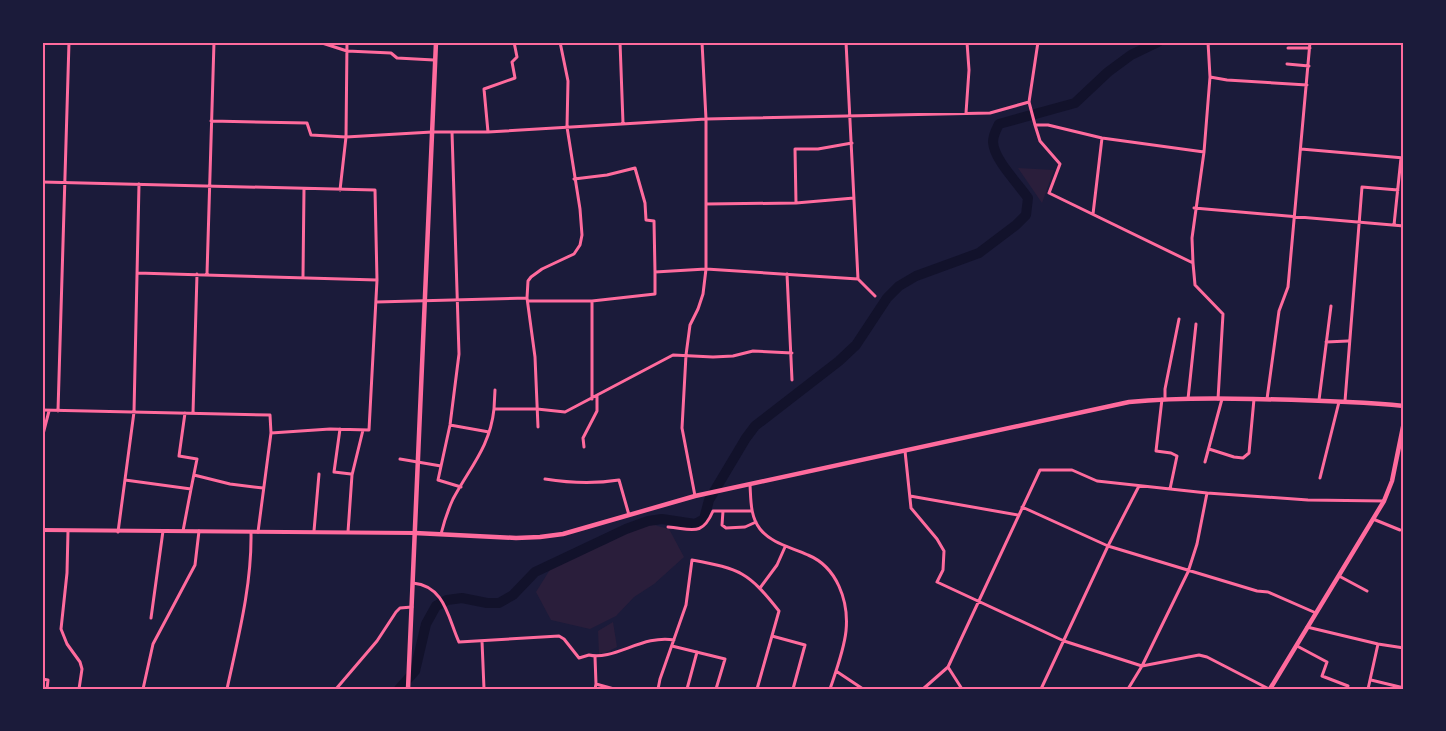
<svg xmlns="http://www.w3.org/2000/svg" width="1446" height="731" font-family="Commissioner,sans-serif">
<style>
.green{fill:#2a1e3b}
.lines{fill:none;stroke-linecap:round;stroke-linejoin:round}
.river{stroke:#12122b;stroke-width:10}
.minor{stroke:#ff6b9d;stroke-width:3}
.tertiary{stroke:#ff6b9d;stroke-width:4}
.secondary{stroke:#ff6b9d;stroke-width:4.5}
.primary{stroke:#ff6b9d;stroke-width:4.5}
.neatline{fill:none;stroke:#ff6b9d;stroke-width:2}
</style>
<rect width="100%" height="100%" fill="#1b1b3a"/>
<!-- green -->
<path class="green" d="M1018,168l36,2 -12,33z
M639,521l30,8 15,28 -30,27 -20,13 -18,19 -26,13 -39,-9 -15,-28 15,-24 28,-15 27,-9z
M613,622l4,25 -12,6 -6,1 -1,-23z"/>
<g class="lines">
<!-- river -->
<path class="river" d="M399,689l16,-18 11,-47 10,-18 11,-6 15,-2 25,5h12l14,-8 22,-23 91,-43 22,-8 14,-2 33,5 9,-5 5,-19 37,-62 9,-12 84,-65 17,-16 31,-47 12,-12 17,-10 63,-23 37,-28 10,-10 2,-17c-10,-15 -34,-38 -35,-56 0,-7 3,-12 6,-18l76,-21 33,-31 23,-17 27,-13"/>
<!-- minor -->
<path class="minor" d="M319,42l28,9 44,2 6,5 37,2
M620,42l3,81
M1038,42l-9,60 6,23h13l54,13 102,14
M1208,42l2,35 -6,75 -12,86 1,25 2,22 28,29 -5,85
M1288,48h22
M1287,64l22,2
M1210,77l17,3 80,5
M966,113l3,-43 -2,-28
M211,121l96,2 4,12 35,2 86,-5h56l218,-13 284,-6 39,-11
M1035,125l5,16 20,23 -11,29 144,70
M452,132l7,222 -9,71 -12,55 23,7
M488,132l-4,-43 31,-11 -3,-16 5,-5 -3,-15
M1301,149l103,9
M574,179l33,-4 28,-7 10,35 1,17 8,1 1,51
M42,182l333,8 2,90 -8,150 -39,-1 -59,4
M340,190l6,-53 1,-95
M796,203l-1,-54h23l34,-6
M706,204l90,-1 58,-5
M1194,208l210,18
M1093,214l9,-76
M1394,225l7,-67
M137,273l240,7
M207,274l7,-232
M787,274l5,106
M303,276l1,-87
M858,279l17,17
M527,298l1,-17 3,-4 11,-8 32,-15 6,-9 2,-10 -2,-26 -13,-82 1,-46 -8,-39
M528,301h64l63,-7v-22l51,-3 152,10 -12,-237
M376,302l151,-4 8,59 3,70
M1326,342l22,-1
M592,399v-98
M1162,399l-6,52 15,2 6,3 -7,33
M1165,399v-10l14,-70
M1188,399l8,-75
M1267,399l12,-88 9,-24 22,-245
M1319,400l12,-94
M1345,401l17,-214 36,3
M494,409l1,-19
M42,410l228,5 1,18 -13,99
M58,411l11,-369
M193,413l4,-139
M450,425l39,7
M340,429l-6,43 17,2
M42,438l7,-27
M584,447l-1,-9 14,-27v-15
M1209,449l25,8 9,1 6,-5 5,-54
M905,451l6,57 26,31 7,12 -1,19 -6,12 127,59 78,25 57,-11 8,2 62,32
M400,459l41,7
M1205,462l17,-63
M194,475l36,9 33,4
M1320,478l19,-76
M545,479c25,4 49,5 74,1l10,35
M125,480l66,9 6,-30 -18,-3 6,-43
M750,485c1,15 0,31 10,44 12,15 31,18 48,26 29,12 41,46 38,76 -2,19 -10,40 -16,58
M695,496l-13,-68 4,-73 4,-30 8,-16 5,-15 3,-25v-150l-4,-77
M910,496l108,19
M1022,507l86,39 149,45 11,1 48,21
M723,511l-1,14 4,3 19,-1 11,-5
M1373,519l27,11
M668,527c24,2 34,10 45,-16h39
M68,531l-1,42 -6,56 6,15 13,18 2,7 -3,20
M183,531l8,-42
M314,531l5,-57
M118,532l16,-120 5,-228
M348,532l4,-57 11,-45
M441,534c3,-12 7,-24 12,-35 17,-32 37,-52 41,-90h43l28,3 108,-57 40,2 20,-1 20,-5 39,2
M1339,576l28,15
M413,583c32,3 35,35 46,59l100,-6 5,3 15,19 10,-3c24,6 55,-21 85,-15
M760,588l17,-23 8,-18
M151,618l12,-87
M1307,627l71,17 26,4
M772,636l33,9 -12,44
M482,641l2,48
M672,646l53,13 -9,30
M1297,646l30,16 -5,14 26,10
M595,657l1,27
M948,667l14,22
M836,671l27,18
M42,679l6,1 -1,9
M1371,680l33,8
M143,689l10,-45 42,-79 4,-34
M227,689c11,-51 25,-104 24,-157
M336,689l41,-48 19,-29 4,-4 12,-1
M595,689l1,-5 18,5
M658,689l2,-10 26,-74 6,-45c49,9 56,12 87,51l-22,78
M687,689l10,-37
M923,689l25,-22 92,-197h32l25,11 110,12 101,7 76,1
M1041,689l67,-143 31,-60
M1128,689l14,-23 46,-94 9,-28 10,-51
M1368,689l10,-45"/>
<!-- tertiary -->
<path class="tertiary" d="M42,530l373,3"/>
<!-- secondary -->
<path class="secondary" d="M408,689l28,-647
M1270,689l114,-188 8,-20 12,-59"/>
<!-- primary -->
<path class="primary" d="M415,533l101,5 24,-1 23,-3 132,-38 434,-94c42,-4 83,-4 124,-3 51,1 101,2 151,7"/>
</g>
<!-- border -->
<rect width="1446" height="731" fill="none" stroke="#1b1b3a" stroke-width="87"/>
<rect x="44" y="44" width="1358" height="644" class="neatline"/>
</svg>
